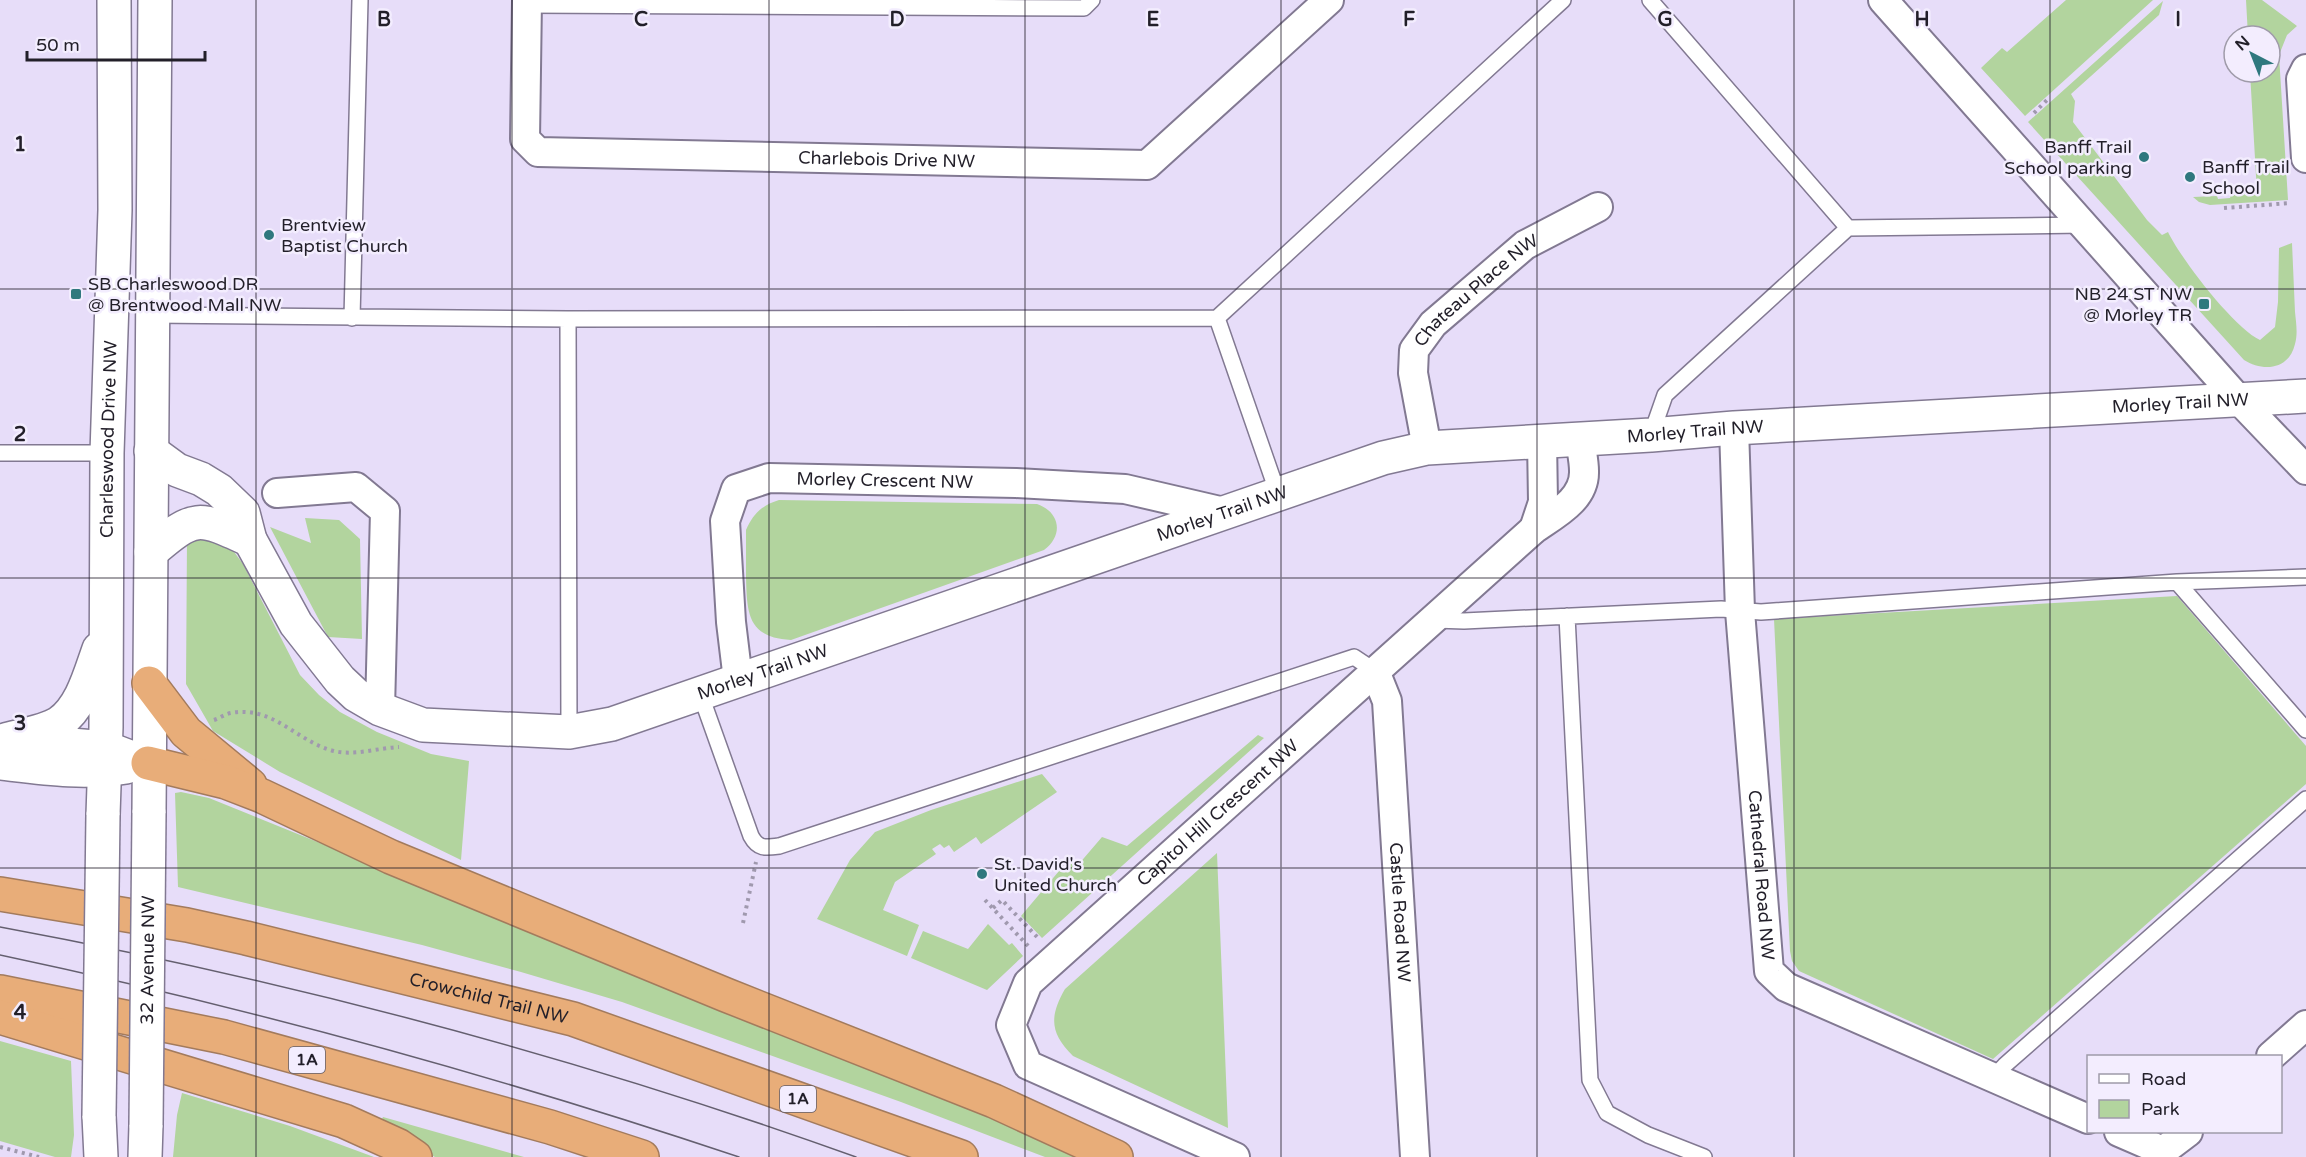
<svg xmlns="http://www.w3.org/2000/svg" width="2306" height="1157" font-family="'Varela Round',sans-serif">
<style>
.green{fill:#b2d49e}
.lines{fill:none;stroke-linecap:round;stroke-linejoin:round}
.lane-casing{stroke:#827992;stroke-width:18}
.street-casing{stroke:#827992;stroke-width:32}
.secondary-casing{stroke:#827992;stroke-width:36}
.highway-casing{stroke:#a37b5d;stroke-width:36}
.path{stroke:#a099ae;stroke-width:4;stroke-dasharray:3 4.5;stroke-linecap:butt}
.lane{stroke:#fff;stroke-width:15}
.street{stroke:#fff;stroke-width:28}
.secondary{stroke:#fff;stroke-width:33}
.highway{stroke:#e8ad79;stroke-width:33}
.tram{stroke:#645f6f;stroke-width:1.5}
.secondary-bridge-casing{stroke:#827992;stroke-width:36;stroke-linecap:butt}
.secondary-bridge{stroke:#fff;stroke-width:33}
.grid{fill:none;stroke:#221f29;stroke-width:1.5;stroke-opacity:0.55}
.poi-dot{fill:#2f787e;stroke:#f3edfe;stroke-width:2}
.labels{text-anchor:middle;dominant-baseline:central;stroke-width:5;stroke-linejoin:round;paint-order:stroke}
.shield{fill:#f3edfe;stroke:#615d69;stroke-width:1.5}
.shield-label{font-size:16px;font-weight:bold;fill:#221f29}
.poi-label{font-size:18px;fill:#221f29;stroke:#f3edfe;text-anchor:start}
.street-label{font-size:18px;fill:#221f29;stroke:#f3edfe}
.grid-label{font-size:20px;text-anchor:middle;font-weight:bold;fill:#221f29;stroke:#f3edfe;stroke-width:5;stroke-linejoin:round;paint-order:stroke}
</style>
<rect width="100%" height="100%" fill="#e7ddf9"/>
<!-- green -->
<path class="green" d="M2066,0h87l-128,116 -44,-48 21,-20 5,4z
M2246,0h16l35,26 -10,9 -8,20 9,145 -78,5 -11,-3 -6,-5 24,-1 1,3 12,-1 1,-3 26,-2 -7,-121h20v-36h-22z
M2163,1l-4,14 -88,79 4,7 -2,21 74,98 15,15 6,-3c13,27 66,96 92,108l15,-13 3,-25 1,-54 13,-5c1,23 2,46 3,69 1,10 3,22 0,32 -6,26 -32,28 -51,16l-216,-238z
M779,500l258,4c23,8 27,31 7,46l-253,90c-44,-2 -44,-28 -45,-63 0,-16 0,-32 0,-47 7,-16 16,-25 33,-30z
M305,518l34,2 21,19 2,100 -34,-2 -58,-110 41,16z
M202,534l27,11 14,19 57,111 19,20 21,17 37,20 54,22 38,7 -8,99 -181,-88 -67,-41 -27,-47 1,-144z
M2177,596l129,150v38l-313,275 -194,-88 -7,-10 -2,-10 -16,-332z
M1258,735l6,3 -222,200 -21,-22 49,-58 8,7 24,-28 25,9z
M1042,774l15,18 -76,52 -5,-7 -22,15 -5,-7 -5,3 -4,-4 -8,5 4,5 -41,28 -12,28 36,15 -12,31 -90,-37 33,-59 25,-28 56,-22z
M181,792l28,6 886,359h-50l-144,-55 -279,-100 -101,-30 -99,-27 -244,-58 -3,-94z
M1217,853l11,275 -155,-72c-23,-23 -24,-39 -8,-67z
M988,924l21,21 3,-2 11,13 -36,34 -76,-32 12,-27 45,18z
M0,1041l71,20 3,74 -3,22h-16l-55,-16z
M182,1093l108,33 84,31h-201l4,-42z
M383,1117l141,40h-89l-57,-29z"/>
<g class="lines">
<defs>
<path id="lane" d="M1650,0l198,228
M527,5l557,3 8,-8
M152,315l416,4 649,-1
M352,318l8,-318
M568,319l1,413
M1651,435l14,-40 183,-167 236,-3
M0,453h107
M1278,494l-61,-176 346,-318
M2177,582l129,148
M1567,616l23,464 17,33 41,22 56,22
M1435,620l29,1 257,-12 40,3 416,-30 129,-5
M700,693l51,143c7,13 14,12 28,10l575,-189 21,14
M1993,1078l12,-13 301,-266"/>
<g id="street">
<path id="s1" d="M527,0l-2,139 13,13 609,13 182,-165"/>
<path d="M1883,0l356,400 67,70"/>
<path d="M2306,69l-5,10 5,79"/>
<path id="s2" d="M1734,428l6,183 29,360 17,16 302,132"/>
<path id="s3" d="M1427,448l-14,-75 1,-23 19,-26 92,-79 73,-38"/>
<path d="M277,493l79,-6 29,24 -5,198"/>
<path d="M1534,529l9,-27 -1,-62"/>
<path id="s4" d="M1375,671l12,30 28,456"/>
<path id="s5" d="M738,680l-7,-58 -6,-101 11,-32 33,-11 247,5 109,6 99,23"/>
<path d="M2271,1056l35,-31"/>
<path d="M2119,1132l44,19"/>
<path id="s6" d="M1235,1157l-207,-92 -17,-40 17,-42 506,-454c20,-14 51,-29 50,-58 0,-11 -3,-22 -4,-33"/>
<path d="M2159,1157l4,-6 25,-19"/>
</g>
<g id="secondary">
<path id="s7" d="M151,451l26,19 24,9 18,11 24,23 7,27 46,84 44,56 16,15 24,14 43,16 146,7 43,-8 771,-266 44,-10 224,-13 83,-7 572,-32"/>
<path d="M151,552c44,-38 47,-36 99,-12"/>
<path d="M5,740c14,-4 42,-9 54,-17 23,-16 31,-49 40,-74"/>
<path d="M24,741l82,7 21,8"/>
<path d="M0,763c43,5 83,11 126,4"/>
<path d="M149,813l6,-813"/>
<path id="s8" d="M103,815l3,-88 1,-274 8,-243 -1,-210"/>
<path d="M99,1116l2,41"/>
<path d="M145,1157l1,-32"/>
</g>
<g id="highway">
<path d="M149,683l37,49 64,53"/>
<path d="M148,763l78,19 36,14 129,61 335,138 268,106 122,56"/>
<path id="s9" d="M0,894l187,31 59,13 327,81 388,138"/>
<path d="M0,992l224,45 326,90 92,30"/>
<path d="M0,1017l344,104 55,25 16,11"/>
</g>
</defs>
<!-- lane casing -->
<use href="#lane" class="lane-casing"/>
<!-- street casing -->
<use href="#street" class="street-casing"/>
<!-- secondary casing -->
<use href="#secondary" class="secondary-casing"/>
<!-- highway casing -->
<use href="#highway" class="highway-casing"/>
<!-- path -->
<path class="path" d="M2034,113l14,-14
M2224,208l67,-5
M214,720c6,-2 11,-6 17,-7 42,-8 66,29 103,38 20,5 44,-3 65,-4
M985,900l45,48
M993,908l9,-8 37,39
M743,923l13,-61
M0,1147l39,10"/>
<!-- lane -->
<use href="#lane" class="lane"/>
<!-- street -->
<use href="#street" class="street"/>
<!-- secondary -->
<use href="#secondary" class="secondary"/>
<!-- highway -->
<use href="#highway" class="highway"/>
<!-- tram -->
<path class="tram" d="M0,927c291,54 578,130 856,230
M0,955c250,53 497,121 739,202"/>
<defs>
<g id="secondary-bridge">
<path d="M99,1116l4,-301"/>
<path id="s10" d="M146,1125l3,-312"/>
</g>
</defs>
<!-- secondary-bridge casing -->
<use href="#secondary-bridge" class="secondary-bridge-casing"/>
<!-- secondary-bridge -->
<use href="#secondary-bridge" class="secondary-bridge"/>
</g>
<!-- grid -->
<path class="grid" d="M256,0v1157M512,0v1157M769,0v1157M1025,0v1157M1281,0v1157M1537,0v1157M1794,0v1157M2050,0v1157M0,289h2306M0,578h2306M0,868h2306"/>
<!-- markers -->
<g class="poi-dot">
<circle cx="2144" cy="157" r="6"/>
<circle cx="2190" cy="177" r="6"/>
<circle cx="269" cy="235" r="6"/>
<rect x="70" y="288" width="12" height="12" rx="3"/>
<rect x="2198" y="298" width="12" height="12" rx="3"/>
<circle cx="982" cy="874" r="6"/>
</g>
<g class="labels">
<!-- shield labels -->
<g class="shield">
<rect x="289" y="1047" width="36" height="26" rx="4.5"/>
<rect x="780" y="1086" width="36" height="26" rx="4.5"/>
</g>
<g class="shield-label">
<text x="307" y="1060">1A</text>
<text x="798" y="1099">1A</text>
</g>
<!-- poi labels -->
<g class="poi-label">
<text x="2132" y="147" text-anchor="end">Banff Trail<tspan x="2132" dy="21">School parking</tspan></text>
<text x="2202" y="167">Banff Trail<tspan x="2202" dy="21">School</tspan></text>
<text x="281" y="225">Brentview<tspan x="281" dy="21">Baptist Church</tspan></text>
<text x="88" y="284">SB Charleswood DR<tspan x="88" dy="21">@ Brentwood Mall NW</tspan></text>
<text x="2192" y="294" text-anchor="end">NB 24 ST NW<tspan x="2192" dy="21">@ Morley TR</tspan></text>
<text x="994" y="864">St. David's<tspan x="994" dy="21">United Church</tspan></text>
</g>
<!-- street labels -->
<g class="street-label">
<text stroke="none"><textPath href="#s1" startOffset="506">Charlebois Drive NW</textPath></text>
<text stroke="none"><textPath href="#s3" startOffset="186">Chateau Place NW</textPath></text>
<text stroke="none"><textPath href="#s7" startOffset="2208">Morley Trail NW</textPath></text>
<text stroke="none"><textPath href="#s7" startOffset="1722">Morley Trail NW</textPath></text>
<text stroke="none"><textPath href="#s8" startOffset="376">Charleswood Drive NW</textPath></text>
<text stroke="none"><textPath href="#s5" startOffset="344">Morley Crescent NW</textPath></text>
<text stroke="none"><textPath href="#s7" startOffset="1238">Morley Trail NW</textPath></text>
<text stroke="none"><textPath href="#s7" startOffset="752">Morley Trail NW</textPath></text>
<text stroke="none"><textPath href="#s6" startOffset="570">Capitol Hill Crescent NW</textPath></text>
<text stroke="none"><textPath href="#s2" startOffset="448">Cathedral Road NW</textPath></text>
<text stroke="none"><textPath href="#s4" startOffset="244">Castle Road NW</textPath></text>
<text stroke="none"><textPath href="#s10" startOffset="165">32 Avenue NW</textPath></text>
<text stroke="none"><textPath href="#s9" startOffset="500">Crowchild Trail NW</textPath></text>
</g>
</g>
<g class="grid-label">
<text x="384" y="26">B</text>
<text x="641" y="26">C</text>
<text x="897" y="26">D</text>
<text x="1153" y="26">E</text>
<text x="1409" y="26">F</text>
<text x="1665" y="26">G</text>
<text x="1922" y="26">H</text>
<text x="2178" y="26">I</text>
<text x="20" y="151">1</text>
<text x="20" y="441">2</text>
<text x="20" y="730">3</text>
<text x="20" y="1019">4</text>
</g>
<!-- legend -->
<rect x="2087" y="1055" width="195" height="78" fill="#f3edfe" stroke="#9f9ba9" stroke-width="1.5"/>
<rect x="2099" y="1074" width="30" height="9" fill="#ffffff" stroke="#9f9ba9" stroke-width="1.5"/>
<text x="2141" y="1085" font-size="18" fill="#221f29">Road</text>
<rect x="2099" y="1100" width="30" height="18" fill="#b2d49e" stroke="#9f9ba9" stroke-width="1.5"/>
<text x="2141" y="1115" font-size="18" fill="#221f29">Park</text>
<!-- north arrow -->
<g transform="translate(2252 54) rotate(318)"><circle r="28" fill="#f3edfe" stroke="#9f9ba9" stroke-width="1.5"/>
<path d="M0-4.5L10 22L0 15L-10 22Z" fill="#2f787e"/>
<text y="-9" font-size="16" font-weight="bold" text-anchor="middle" fill="#221f29">N</text>
</g>
<!-- scale -->
<path d="M27 51v9h178v-9" fill="none" stroke="#221f29" stroke-width="3"/>
<text x="36" y="51" font-size="18" fill="#221f29" stroke="#f3edfe" stroke-width="4.5" paint-order="stroke">50 m</text>
</svg>
